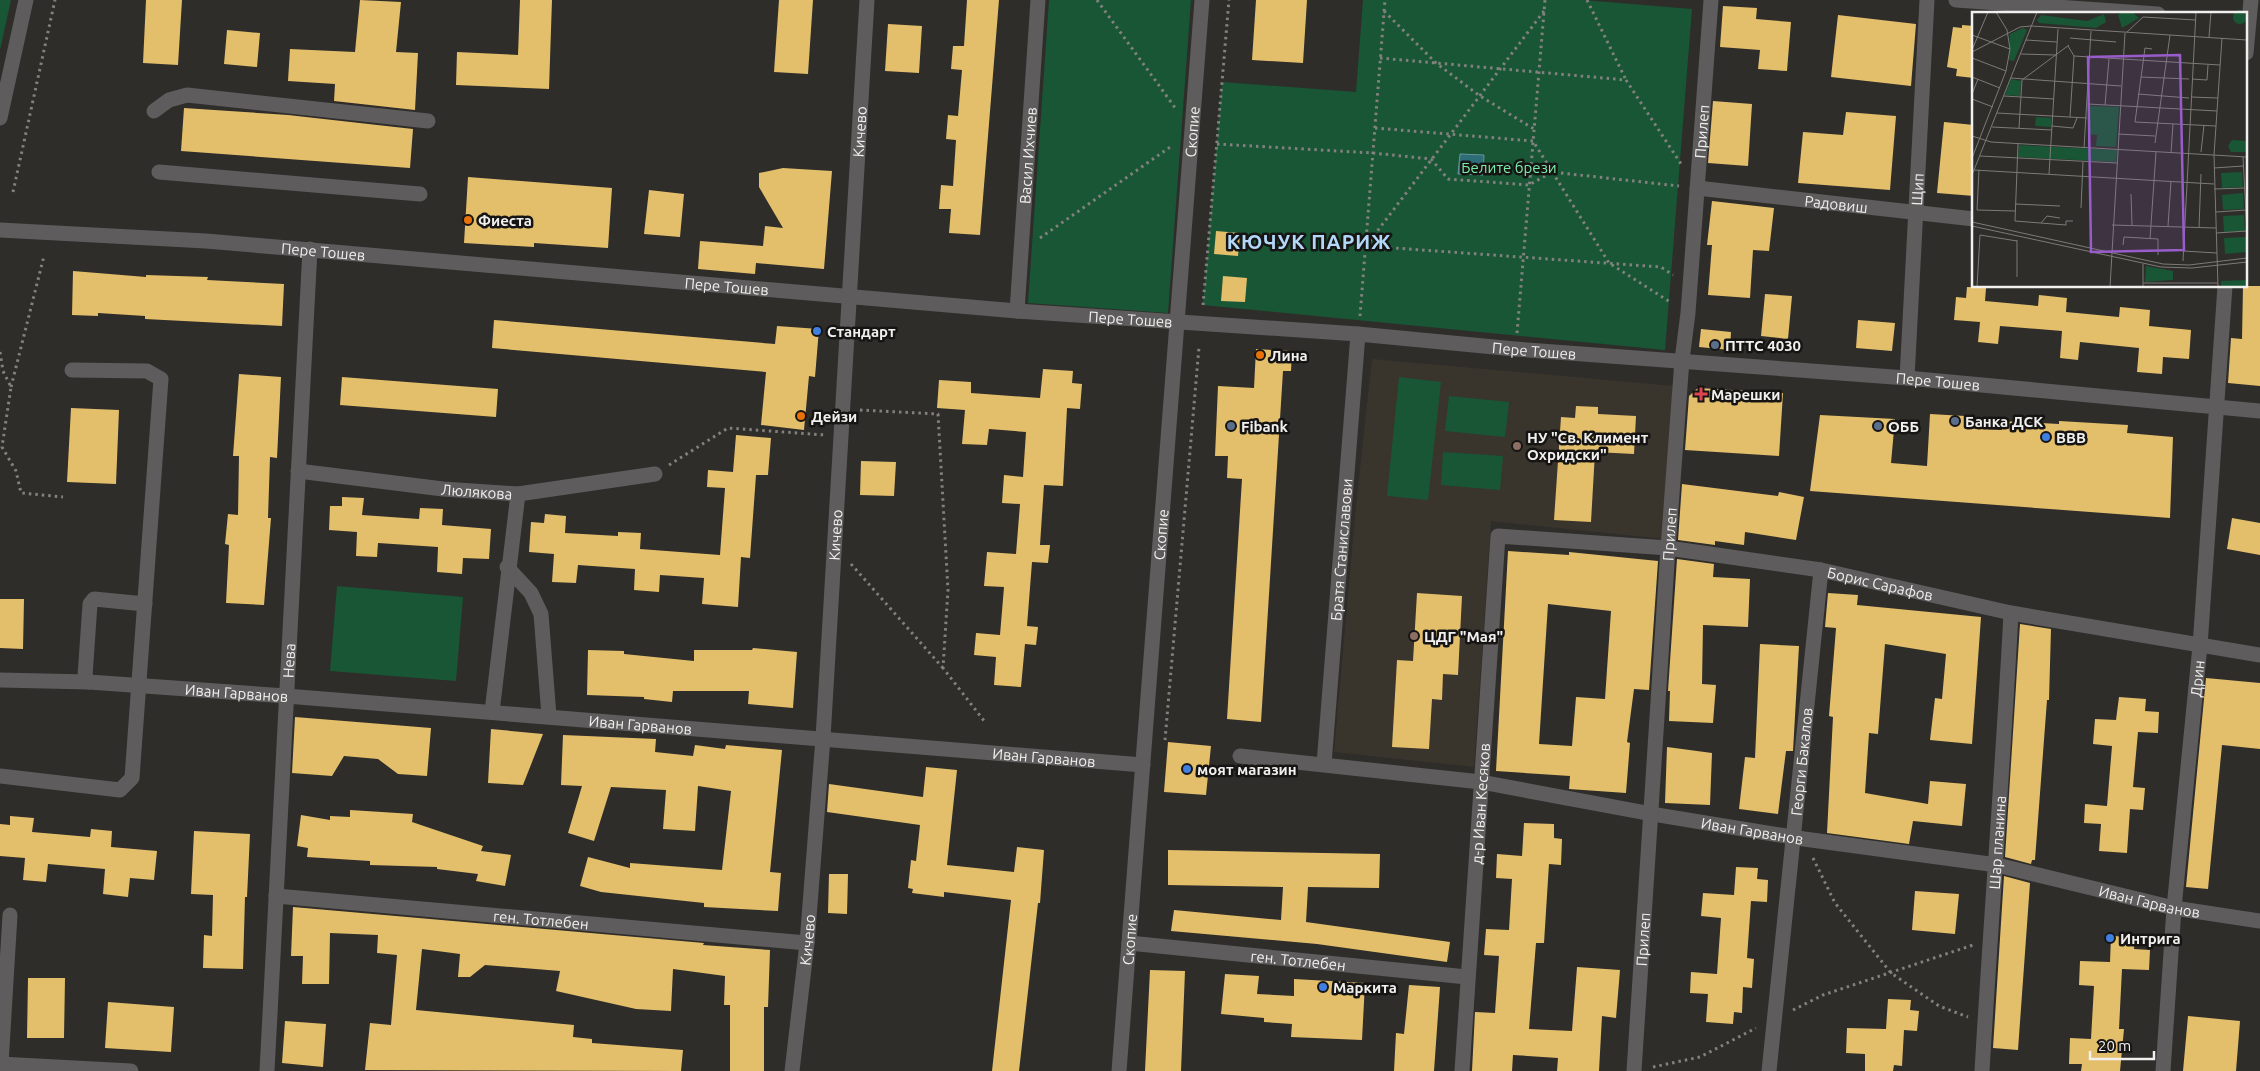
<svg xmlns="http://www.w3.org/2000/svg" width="2260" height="1071" font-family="Ubuntu,sans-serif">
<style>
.built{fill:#39352d}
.green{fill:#185635}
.water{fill:#2d6d78;stroke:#68949b}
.building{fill:#e4bf6b;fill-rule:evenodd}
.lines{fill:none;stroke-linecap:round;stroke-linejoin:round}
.path{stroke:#82817e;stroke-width:3;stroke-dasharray:2.5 4;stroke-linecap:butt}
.minor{stroke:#5e5c5d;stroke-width:15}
.food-dot{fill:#e8710a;stroke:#161514;stroke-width:2}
.shop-dot{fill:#3f7fe0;stroke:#161514;stroke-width:2}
.service-dot{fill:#5c6f8a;stroke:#161514;stroke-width:2}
.health-dot{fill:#e0444e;stroke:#161514;stroke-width:2}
.education-dot{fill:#8d6e63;stroke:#161514;stroke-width:2}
.labels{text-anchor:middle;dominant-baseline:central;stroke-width:5;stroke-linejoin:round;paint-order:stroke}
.street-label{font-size:15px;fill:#f1f0ee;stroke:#161514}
.park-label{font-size:15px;fill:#7ceeab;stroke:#161514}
.poi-label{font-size:15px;font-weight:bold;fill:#f1f0ee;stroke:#161514;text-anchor:start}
.district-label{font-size:20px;font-weight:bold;letter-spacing:1px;fill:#b3d7f8;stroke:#161514}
.inset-road{fill:none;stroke:#7c7b78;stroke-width:1}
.view{fill:#985dcb;fill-opacity:0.15;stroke:#985dcb;stroke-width:2.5}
.inset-edge{fill:none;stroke:#f1f0ee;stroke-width:2.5}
</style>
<rect width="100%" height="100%" fill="#2e2d2a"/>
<!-- built -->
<path class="built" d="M1372,359l302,27 -10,153 -173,-18 -17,246 -140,-15 22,-246z"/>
<!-- green -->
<path class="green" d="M0,0h11l-11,50z
M1049,0h142l-23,313 -140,-10z
M1363,0h220l109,9 -27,341 -462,-45 19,-223 134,10z
M1399,377l42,5 -13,118 -41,-4z
M1449,396l60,6 -4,35 -60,-6z
M1443,452l60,4 -3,34 -59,-5z
M337,586l126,11 -7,84 -126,-10z"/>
<!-- water -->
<path class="water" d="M1460,154l24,1 -1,20 -25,-1z"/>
<!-- building -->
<path class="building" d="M146,0h36l-4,65 -35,-2z
M360,0l41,2 -5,50 22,1 -3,57 -81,-9 1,-17 -47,-3 2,-32 65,3z
M520,0h32l-3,89 -93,-4 1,-33 61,3z
M779,0h34l-5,74 -34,-2z
M967,0h32l-19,235 -31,-2 2,-24h-12l2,-24 12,1 3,-46 -10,-1 2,-24 10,1 4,-46 -11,-1 2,-23h11z
M1256,0h51l-4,63 -51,-3z
M1723,6l34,2 -1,11 35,3 -4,49 -29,-2 2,-19 -40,-3z
M1838,15l78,9 -5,62 -80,-9z
M888,24l34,2 -3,47 -34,-2z
M1962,25l12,1v52l-18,-2 1,-7 -10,-2 6,-40 9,1z
M227,30l33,3 -3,34 -33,-3z
M1713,101l39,3 -4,62 -40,-3z
M184,108l104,7 125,14 -3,39 -229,-17z
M1846,112l50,4 -6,74 -92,-7 5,-51 40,3z
M1944,122l30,3v71l-37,-3z
M783,168l49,3 -8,98 -68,-6 -1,11 -57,-5 2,-28 63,5 2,-20 18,2 -24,-41v-14z
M468,177l144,11 -4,60 -74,-5v4l-70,-4z
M649,190l35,4 -4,43 -36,-3z
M1712,201l62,7 -5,43 -16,-1 -3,48 -42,-3 4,-50h-5z
M1216,231l24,2 -2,23 -24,-2z
M73,271l73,6v-2l62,2 -1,3 77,4 -2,42 -137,-7v-3l-47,-3v3l-26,-1z
M1223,276l24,2 -2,24 -24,-1z
M2243,286h17v100l-32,-3 3,-45 11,1z
M1967,287l19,1 -1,13 53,5 1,-11 28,3 -1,14 53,5 1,-10 30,3 -1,16 42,4 -2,29 -26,-2 -1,17 -25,-2 2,-24 -59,-6 -2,18 -18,-2 2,-27 -62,-5 -2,18 -20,-2 2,-20 -26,-2 2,-23 10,1z
M1765,294l27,2 -4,43 -27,-3z
M494,320l281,24 2,-18 42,3 -4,48 -6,-1 -5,54 -43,-5 5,-53 -274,-24z
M1858,320l37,3 -3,28 -36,-3z
M1701,329l30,3 -1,18 -31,-3z
M1256,349l36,2 -1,20h-8l-22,351 -34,-3 15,-240 -15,-1 1,-22h-13l3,-70 36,2z
M1043,369l30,2 -1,12 10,1 -2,25 -13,-1 -4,78 -19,-1 -4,60h10l-2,18 -16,-1 -5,64 11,1 -2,18 -11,-1 -4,43 -27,-2 2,-28 -22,-2 2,-22 24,2 4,-48 -20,-1 3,-34 29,2 4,-50 -18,-1 2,-28 19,2 3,-45 -37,-3 -2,16 -25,-1 3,-34 -28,-2 2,-28 32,2v11l69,5z
M239,374l42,3 -4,81 -7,-1 -2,61h3l-7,87 -38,-2 3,-58 -4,-1 3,-30 10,1 1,-59h-6z
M342,377l156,12 -2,28 -156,-12z
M1698,388l85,5 -4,63 -94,-6 4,-54z
M1576,406l22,1v7l38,2 -2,38 -39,-2 -4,70 -37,-2 7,-103 14,1z
M71,408l48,2 -3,74 -49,-2z
M1930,414l35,2 -1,12 38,2v-9l57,3v-3l69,4 -1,8 46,4 -3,81 -360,-27 10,-76 75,4 -4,44 36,3z
M736,435l35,3 -3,37h-12l-6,83 -9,-1 -3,50 -36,-3 2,-26 -44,-3 -1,17 -25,-2 1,-21 -57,-4 -2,18 -24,-1 2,-28 -25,-2 2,-30 13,1 1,-9 21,2 -1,17 53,3v-4l23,1 -1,16 80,6 5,-67 -18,-1 1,-17 25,2z
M861,461l35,1 -2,34 -34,-1z
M1682,484l96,12 1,-4 25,5 -8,43 -51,-8 -1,13 -29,-4v4l-37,-5z
M342,497l22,1 -2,17 57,4 1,-11 23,1 -1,16 49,4 -2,30 -26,-1 -1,16 -25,-2 1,-25 -60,-4 -1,14 -21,-1 1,-24 -28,-2 1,-24h12z
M2232,518l28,5v32l-33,-6z
M1508,551l61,4v-3l89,9 -9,129 -15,-1 -7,53 3,1 -4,50 -57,-4 1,-13 -74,-5zM1548,604l63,7 -6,88 -29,-2 -4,49 -33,-2z
M1677,559l37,5 -1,13 37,2 -2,48 -45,-2 -1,59 14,1 -3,38 -44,-2 1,-30h-2z
M1417,593l45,3 -4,79 -15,-1 -1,26 -10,-1 -3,50 -37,-2 5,-87 16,1z
M1828,593l30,2 -1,10 124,12 -9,127 -42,-4 5,-42 7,1 4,-45 -61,-10 -7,90 -9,-1 -4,60 63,11 2,-23 36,3 -4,42 -49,-5 -4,23 -82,-11 6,-116 -4,-1 7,-88 -11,-1z
M0,599h24l-1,50 -23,-1z
M2020,624l31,5 -2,71h-2l-12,160h-3l-1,4 -26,-7z
M1760,644l39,2 -6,105h-7l-8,63 -39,-5 6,-52 10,1z
M753,648l44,4 -4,56 -45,-4 1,-13h-76l-1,11 -28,-3v-2l-57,-2 1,-45 36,1v3l70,7v-11h58z
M2206,678l54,5v66l-38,-4 -14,144 -22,-2z
M2119,697l27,2 -1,12 14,1 -1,21 -20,-1 -5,55 12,1 -2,22 -13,-1 -3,44 -28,-2 2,-27 -17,-1 1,-19 22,2 5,-60 -19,-2 2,-25 21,1z
M295,717l136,11 -4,48 -29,-2 -20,-15 -34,-3 -12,20 -40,-3z
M491,729l52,5 -20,51 -35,-2z
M563,735l93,4 -1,13 38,4 2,-11 30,4 1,-4 56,5 -12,122 11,1 -3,38 -74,-4v-4l-103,-11 -21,-6 8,-29 42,11v-5l92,7 9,-79 -33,-5 -3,45 -32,-2 3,-39 -55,-3 -17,54 -26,-8 14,-47 -21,-1z
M1168,742l43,4 -5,49 -42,-3z
M1667,747l45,6 -2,52 -45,-2z
M926,767l31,3 -10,95 67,7 3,-25 27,3 -4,53h-2l-19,168h-27l19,-171 -67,-8v5l-32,-4 1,-4 -5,-1 3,-28 5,1 4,-36 -93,-13 2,-28 94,13z
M350,810l63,4 -1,8 71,24 -2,5 30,4 -6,31 -29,-5 2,-7 -41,-5v-2l-67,-2v-4l-63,-4 1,-9 -11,-2 4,-31 29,5v-4l20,1z
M10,816l24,2 -2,14 58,5 1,-8 21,2 -1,16 46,4 -3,29 -24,-2 -2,19 -25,-3 2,-25 -57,-5 -2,18 -23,-2 2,-22 -25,-2v-32l10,1z
M1524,823l30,1v14l8,1 -1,26 -12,-1 -5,79h-8l-7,86 43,2 5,-64 43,3 -4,48 -14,-2 -3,55h-42l1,-13 -45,-3 -1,16h-40l3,-59 20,1 4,-57 -15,-1 2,-26 23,1 3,-51 -16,-1 1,-24 25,2z
M194,831l56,3 -3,63h-2l-2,72 -40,-1 1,-33 8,1 1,-41 -22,-1z
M1168,850l212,4 -1,34 -71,-1 -2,35 144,20 -3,20 -130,-18 -146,-13 3,-21 107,10 2,-33 -115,-2z
M1736,867l22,1 -1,11 11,1 -1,22 -16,-1 -4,57 7,1 -2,29 -9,-1 -1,26 -8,-1 -1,12 -27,-2 2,-28 -18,-1 1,-21 26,2 4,-56 -20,-2 2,-23 31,2z
M829,874h19l-1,40 -19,-1z
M2004,876l26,7 -12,167 -25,-2z
M1915,891l44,3 -4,40 -43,-4z
M293,907l411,36 -1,2 67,5 -2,57h-4v64h-34v-66h-6l1,-29 -52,-7 -2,42 -35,-2 -80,-18 4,-20 -75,-6 -15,12h-12l2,-23 -38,-5 -6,61 158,15 -1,12 19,2v4l91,7 -2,21 -316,-1 5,-47 21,2 6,-70 -20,-2 1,-18 -48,-2 -1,51h-27l1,-28h-12z
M2111,936l24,1 -1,12 16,1 -1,20 -27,-1 -3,60h5l-4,42h-39l1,-7h-13l1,-26 21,1 3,-53 -15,-1 1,-24 30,1z
M1150,970l35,1 -4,100h-36z
M1225,974l34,2 -2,18 37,2v-17l71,4 -3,57 -71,-3 1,-13 -28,-2v-4l-43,-4z
M28,978h37l-1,60h-37z
M1409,985l31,2 -6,84h-40l2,-38 8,1z
M1888,999l23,1 -1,10 9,1 -2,20 -13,-1 -2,36 -8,-1 -1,6h-28v-17l-19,-1 1,-25 39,1z
M108,1002l66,5 -3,45 -66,-4z
M2188,1016l52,5 -4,50h-53z
M285,1021l41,3 -3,43 -41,-4z"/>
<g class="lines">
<!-- path -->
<path class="path" d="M1097,0l79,109
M1587,0l39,80
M1384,11l52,52 44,33 54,33
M1544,11l-178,235 295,21 12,8
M1380,58l246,22 55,84
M1375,128l158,13 76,122 61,39
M1217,144l156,9 58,6 17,20 81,6 23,-13 127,14
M13,192l42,-192
M1040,238l133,-93
M1203,305l26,-305
M1360,316l25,-316
M1517,333l28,-333
M0,352l3,19 8,16 -9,60 14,24 5,22 42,4
M11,387l33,-131
M860,410l78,4 10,176 -5,78 42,54
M669,465l59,-37 97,7
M851,564l92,104
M1165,740l34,-393
M1813,858l22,45 56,70 48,33 29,11
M1793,1010l30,-15 150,-50
M1653,1067l47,-10 56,-29"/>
<!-- minor -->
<g class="minor">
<path d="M1956,0l202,14"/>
<path d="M2246,53l5,-53"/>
<path d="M154,111l15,-11 18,-5 241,26"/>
<path d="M0,118l26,-118"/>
<path d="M159,172l261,22"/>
<path id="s1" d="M1697,188l277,31"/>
<path id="s2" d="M0,230l206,11 811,70 341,23 157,15 392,29 353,33"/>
<path id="s3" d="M1017,311l21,-311"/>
<path id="s4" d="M1907,378l20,-378"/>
<path id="s5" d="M298,471l145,18 75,5 137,-20"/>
<path d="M507,567l24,26 10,21 8,102"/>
<path id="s6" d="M145,604l-51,-5 -4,5 -5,72 4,6 197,14 857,69"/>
<path d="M0,680l89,2"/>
<path d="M492,712l26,-218"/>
<path id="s7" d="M1240,756l241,26 171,32 152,25 193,26 177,43 86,13"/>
<path id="s8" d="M1324,764l34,-430"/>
<path d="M0,776l120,14 12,-12 29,-399 -14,-8 -75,-1"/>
<path id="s9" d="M276,896l531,47"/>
<path id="s10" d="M1129,943l338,34"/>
<path d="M0,1064l131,7"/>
<path d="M1,1064l9,-149"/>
<path id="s11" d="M267,1071l43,-822"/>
<path id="s12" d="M792,1071l15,-128 16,-205 44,-738"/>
<path id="s13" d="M1119,1071l83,-1071"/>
<path id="s14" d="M1462,1071l36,-535 170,12 153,22 190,43 249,42"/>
<path id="s15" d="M1634,1071l34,-523 14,-188 6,-47 23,-313"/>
<path id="s16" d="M1769,1071l52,-501"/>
<path id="s17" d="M1982,1071c9,-153 21,-305 29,-458"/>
<path id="s18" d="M2163,1071l11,-163 26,-262 25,-360"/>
</g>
</g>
<!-- markers -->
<g class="food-dot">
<circle cx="468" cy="220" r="5"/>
<circle cx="1260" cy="355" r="5"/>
<circle cx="801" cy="416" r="5"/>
</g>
<g class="shop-dot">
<circle cx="817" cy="331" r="5"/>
<circle cx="2046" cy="437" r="5"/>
<circle cx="1187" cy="769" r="5"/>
<circle cx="2110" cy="938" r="5"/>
<circle cx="1323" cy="987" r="5"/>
</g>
<g class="service-dot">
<circle cx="1715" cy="345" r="5"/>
<circle cx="1955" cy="421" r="5"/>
<circle cx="1231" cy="426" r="5"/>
<circle cx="1878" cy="426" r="5"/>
</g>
<path class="health-dot" d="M1698.5 386.5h5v5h5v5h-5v5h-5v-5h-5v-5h5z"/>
<g class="education-dot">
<circle cx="1517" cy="446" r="5"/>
<circle cx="1414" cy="636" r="5"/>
</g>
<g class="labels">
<!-- street labels -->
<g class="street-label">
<text stroke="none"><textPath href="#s12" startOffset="942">Кичево</textPath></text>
<text stroke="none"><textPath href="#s13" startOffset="942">Скопие</textPath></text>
<text stroke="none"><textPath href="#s15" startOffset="942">Прилеп</textPath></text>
<text stroke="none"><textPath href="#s3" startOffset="156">Васил Ихчиев</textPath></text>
<text stroke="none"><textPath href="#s4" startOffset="189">Щип</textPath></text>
<text stroke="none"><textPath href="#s1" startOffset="140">Радовиш</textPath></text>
<text stroke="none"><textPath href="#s2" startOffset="324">Пере Тошев</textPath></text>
<text stroke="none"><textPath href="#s2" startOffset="729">Пере Тошев</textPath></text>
<text stroke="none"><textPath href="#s2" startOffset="1134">Пере Тошев</textPath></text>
<text stroke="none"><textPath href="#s2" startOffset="1539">Пере Тошев</textPath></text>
<text stroke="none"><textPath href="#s2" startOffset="1944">Пере Тошев</textPath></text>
<text stroke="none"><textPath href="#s5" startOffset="180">Люлякова</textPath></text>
<text stroke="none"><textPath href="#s13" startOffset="538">Скопие</textPath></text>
<text stroke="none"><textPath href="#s15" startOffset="538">Прилеп</textPath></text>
<text stroke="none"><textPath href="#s12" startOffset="538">Кичево</textPath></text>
<text stroke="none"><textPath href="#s8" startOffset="215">Братя Станиславови</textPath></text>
<text stroke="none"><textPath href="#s14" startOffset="922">Борис Сарафов</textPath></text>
<text stroke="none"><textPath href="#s11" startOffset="411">Нева</textPath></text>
<text stroke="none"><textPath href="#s18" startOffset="394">Дрин</textPath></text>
<text stroke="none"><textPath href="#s6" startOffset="285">Иван Гарванов</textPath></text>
<text stroke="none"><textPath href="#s6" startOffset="690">Иван Гарванов</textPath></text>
<text stroke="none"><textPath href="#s6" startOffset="1095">Иван Гарванов</textPath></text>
<text stroke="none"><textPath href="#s16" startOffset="311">Георги Бакалов</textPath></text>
<text stroke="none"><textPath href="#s14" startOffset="268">д-р Иван Кесяков</textPath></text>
<text stroke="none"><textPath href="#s7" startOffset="518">Иван Гарванов</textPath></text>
<text stroke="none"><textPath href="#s17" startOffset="229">Шар планина</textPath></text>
<text stroke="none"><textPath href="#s7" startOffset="922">Иван Гарванов</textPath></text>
<text stroke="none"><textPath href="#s9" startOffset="266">ген. Тотлебен</textPath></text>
<text stroke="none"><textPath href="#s13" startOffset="132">Скопие</textPath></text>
<text stroke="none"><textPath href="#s15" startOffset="132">Прилеп</textPath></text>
<text stroke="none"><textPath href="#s12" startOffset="132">Кичево</textPath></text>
<text stroke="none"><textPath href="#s10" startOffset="170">ген. Тотлебен</textPath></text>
</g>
<!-- park labels -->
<g class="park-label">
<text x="1509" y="167">Белите брези</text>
</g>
<!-- poi labels -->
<g class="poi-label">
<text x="478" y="220">Фиеста</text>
<text x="827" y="331">Стандарт</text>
<text x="1725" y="345">ПТТС 4030</text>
<text x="1270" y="355">Лина</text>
<text x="1711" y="394">Марешки</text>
<text x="811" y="416">Дейзи</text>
<text x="1965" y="421">Банка ДСК</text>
<text x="1241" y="426">Fibank</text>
<text x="1888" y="426">ОББ</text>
<text x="1527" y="437">НУ "Св. Климент<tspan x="1527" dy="17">Охридски"</tspan></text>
<text x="2056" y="437">BBB</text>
<text x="1424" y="636">ЦДГ "Мая"</text>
<text x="1197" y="769">моят магазин</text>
<text x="2120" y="938">Интрига</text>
<text x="1333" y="987">Маркита</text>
</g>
<!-- district labels -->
<g class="district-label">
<text x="1309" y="241">КЮЧУК ПАРИЖ</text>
</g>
</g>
<!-- overview -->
<g transform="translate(1972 12)">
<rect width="275" height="275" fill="#2e2d2a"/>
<path d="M261 5a7 7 0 1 1 14 0a7 7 0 1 1-14 0ZM150,0h10l7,6 -17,10 -4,-13zM132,2l2,8 -10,6 -57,-5 -2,-3 4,-5 46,6zM51,16l4,2 -13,31 -5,-1 1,-26zM39,67l10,2 -1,15 -15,-1zM118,94l29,1 -3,40 -20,-1 1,-11 -9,-1zM64,105l15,1v9l-16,-1zM260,128l15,1v11h-16l-3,-6zM47,133l98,5 -1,12 -98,-5zM270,160l1,15 -21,1 -1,-15zM271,181l1,16 -21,1 -1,-15zM272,203l1,16 -21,1 -1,-16zM274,225v15l-21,2 -1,-16zM174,254l27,5v9l-28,2zM275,268v7h-26v-6z" fill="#185635"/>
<path class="inset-road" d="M155,20l16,-15 53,3M0,23l38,14M237,25l2,-25M98,26l46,4M54,28l31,2M96,34l6,10 -4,61M180,37l-7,-1 -10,74 81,4M0,38l16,-38M0,40l48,-25 11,-1 216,14M49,42l35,1M102,44l146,9M0,46l34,13M0,65l28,11M169,65l48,2M39,66l110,8M220,67l15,1 1,-15M0,82l6,-15M166,82l51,4M32,84l50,3M219,85l27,1M0,87l21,8M116,92l129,7M133,93l4,-46M25,101l90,5M80,114l21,2 4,-10M20,115l60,3M47,116l3,-48 47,-35M146,122l37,2M0,124l19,6 256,15M183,131l15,-108M46,132l-3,77 51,4v-4h7M112,136l7,-117M229,140l3,-27M199,141l2,-29M8,144l137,7M271,145l4,76M0,146l34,-87 4,-22 -3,-19 -11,-18M242,156l29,-2M2,158l240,14M7,158l-2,40 38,1M77,162l9,-145M0,163l65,-163M242,177l31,-1M159,182l1,31M43,192l45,2M109,196l2,-46M244,200l30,-2M0,210l191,42 26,1 58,-7M69,211l6,-7 13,2M140,213l104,3M0,214l189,41 31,1 55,-6M196,214l3,-45M227,216l2,-54M244,221l31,-2M178,227l6,-87M151,233l1,-8 34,2v16M211,239l34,2M211,249l13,-249M171,252v23M45,265v-37M171,271h75M5,275l3,-52 37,6M138,275l15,-254M246,275l-4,-132 8,-117"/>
<path class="view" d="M208,43l4,195 -93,2 -3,-195z"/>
<rect width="275" height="275" class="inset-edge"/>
</g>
<!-- scale -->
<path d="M2090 1051v8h64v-8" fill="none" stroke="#f1f0ee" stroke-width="2.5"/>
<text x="2098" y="1051" font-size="15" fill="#f1f0ee" stroke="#161514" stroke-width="4" paint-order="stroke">20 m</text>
</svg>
